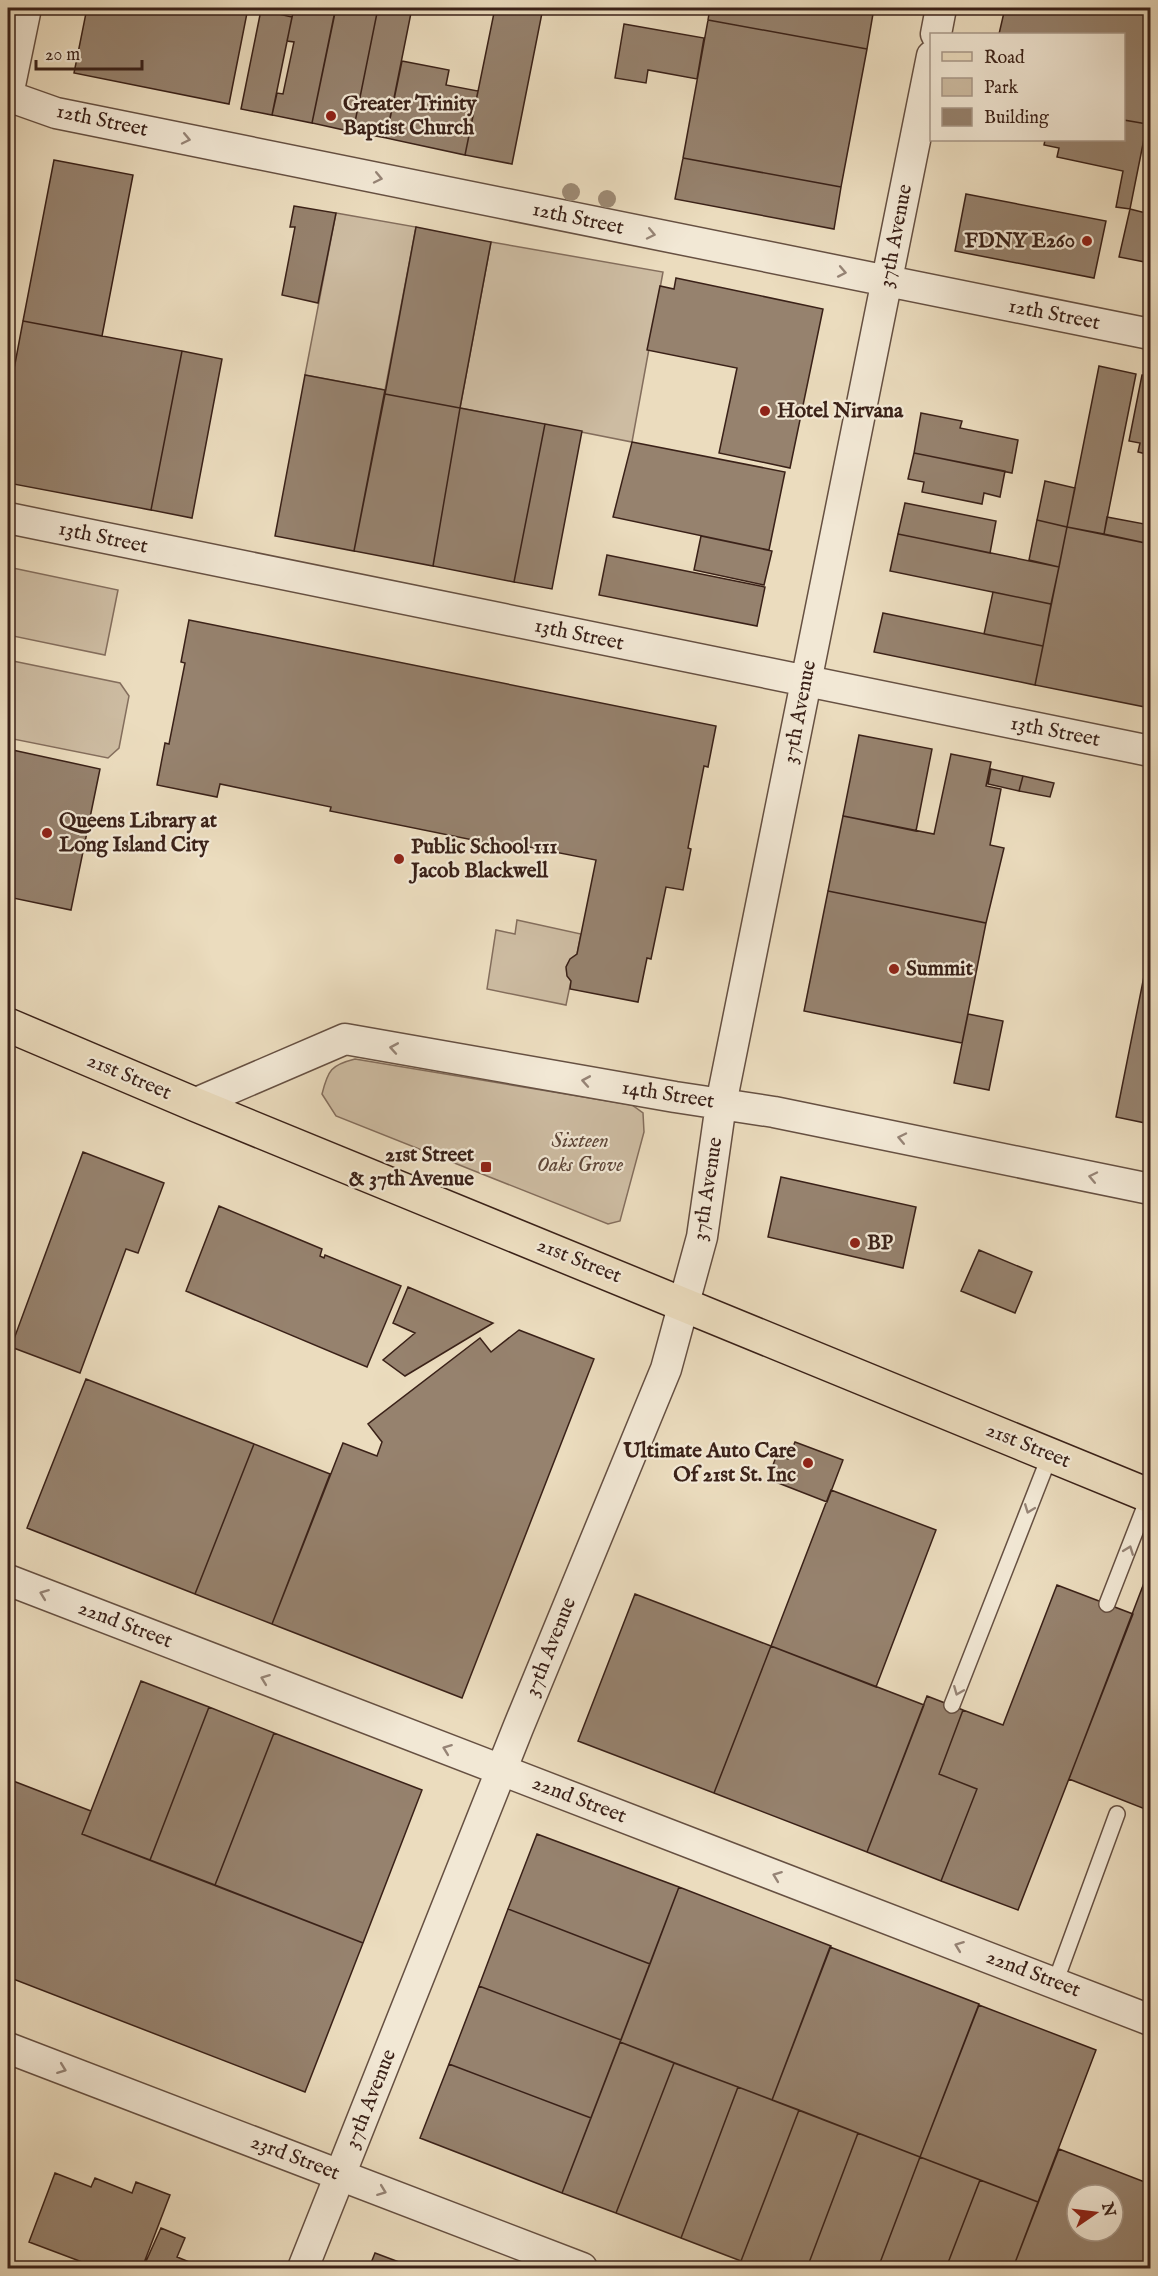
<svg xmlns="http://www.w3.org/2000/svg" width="1158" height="2276" font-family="'IM FELL English',serif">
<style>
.green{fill:#cdbca2;stroke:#846e5d;stroke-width:1.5}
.building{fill:#96826e;stroke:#3a2118;stroke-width:1.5;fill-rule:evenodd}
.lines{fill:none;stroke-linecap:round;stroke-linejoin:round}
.lane-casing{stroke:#665042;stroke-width:18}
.street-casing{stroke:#665042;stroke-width:33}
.primary-casing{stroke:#3a2118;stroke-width:36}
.lane{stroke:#f2e8d5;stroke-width:15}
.street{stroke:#f2e8d5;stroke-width:30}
.primary{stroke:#ebdcbe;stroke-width:33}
.tree{fill:#9e8b75}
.oneway{stroke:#968476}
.poi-dot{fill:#8f2418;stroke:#f2e8d5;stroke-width:2}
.labels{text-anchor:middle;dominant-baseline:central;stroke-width:4.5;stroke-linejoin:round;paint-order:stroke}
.poi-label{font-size:21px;font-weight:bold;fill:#3a2118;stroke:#f2e8d5;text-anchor:start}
.street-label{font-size:21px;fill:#3a2118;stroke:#f2e8d5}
.park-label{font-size:21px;font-style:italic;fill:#5f483a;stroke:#f2e8d5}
</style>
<rect width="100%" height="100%" fill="#ebdcbe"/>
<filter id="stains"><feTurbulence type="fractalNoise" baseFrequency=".00333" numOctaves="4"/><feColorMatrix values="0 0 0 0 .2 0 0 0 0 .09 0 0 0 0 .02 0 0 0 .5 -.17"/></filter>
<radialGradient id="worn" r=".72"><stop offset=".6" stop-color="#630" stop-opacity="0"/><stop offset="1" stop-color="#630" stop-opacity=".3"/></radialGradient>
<!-- green -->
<path class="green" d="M336,213l80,14 -31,163 -80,-15z
M491,242l172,30 -31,170 -172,-34z
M8,567l110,23 -13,65 -97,-20z
M8,660l112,23 9,13 -10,52 -11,10 -100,-20z
M517,920l64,14 -4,20c-11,8 -14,16 -6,27l-5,24 -79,-16 9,-59 19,4z
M355,1059l277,46 11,8 1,19 -24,89 -12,3 -272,-108 -14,-22c6,-24 9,-29 33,-35z"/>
<!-- building -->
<path class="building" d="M87,8h161l-19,96 -155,-31z
M294,8h22l19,3 -23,112 -40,-8 5,-22 6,1 11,-52 -7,-1z
M336,8h42l-25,124 -41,-9z
M378,8h34l-26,130 -33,-6z
M495,8h48l-31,156 -47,-9z
M710,8h164l-7,41 -159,-29z
M1005,8h145v100l-3,16 -23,-4v-86h-125z
M261,10l31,7 -20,98 -31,-6z
M708,20l159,29 -26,138 -158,-29z
M624,24l80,14 -7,41 -49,-9 -2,13 -31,-5z
M402,61l47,9 -3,15 32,6 -13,64 -79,-17z
M1124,120l23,4 -17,85 -14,-2 7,-36 -66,-14 2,-9 -15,-3 1,-5h79z
M683,158l158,29 -7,42 -159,-30z
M54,160l79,15 -31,161 -79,-15z
M966,194l140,27 -12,57 -139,-27z
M294,206l42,7 -18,90 -36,-8 13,-68h-5z
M1130,209l20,5v49l-31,-6z
M416,227l75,15 -31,166 -75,-14z
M676,278l147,31 -33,159 -71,-15 18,-85 -90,-18 13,-64 14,3z
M23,321l159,30 -31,159 -143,-27v-82z
M182,351l40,8 -30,159 -41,-8z
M1099,366l37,8 -32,160 -37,-7z
M305,375l80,15 -31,161 -79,-15z
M1142,375l8,1v79l-12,-3 2,-9 -11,-2z
M385,394l75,14 -27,158 -79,-15z
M460,408l85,16 -31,158 -81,-16z
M921,413l41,8 -2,7 58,12 -6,33 -98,-20z
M545,424l37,7 -30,158 -38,-7z
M632,442l153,30 -16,78 -156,-33z
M914,453l91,18 -5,26 -16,-4 -2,11 -60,-12 2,-10 -16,-3z
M1045,481l30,7 -8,39 -30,-7z
M905,503l91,18 -6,32 -92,-19z
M1107,517l43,8v19l-46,-10z
M1037,520l30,7 -8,40 -30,-7z
M1067,527l83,17v164l-115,-23z
M898,534l161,33 -8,37 -161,-33z
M701,536l71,15 -8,34 -70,-15z
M607,555l158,32 -8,39 -158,-31z
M993,592l58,12 -8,42 -59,-12z
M883,613l160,33 -8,39 -161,-33z
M189,620l527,106 -8,41 -4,-1 -16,82 3,1 -8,41 -17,-3 -15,72 -4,-1 -9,44 -68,-13 1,-8 -4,-5 -1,-9 4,-8 7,-5 19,-94 -82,-16 -1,4 -183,-37 1,-4 -111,-23 -3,13 -60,-12 8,-42 4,1 16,-81 -4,-1z
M859,735l73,14 -16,82 -73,-15z
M8,749l92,20 -29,141 -63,-13z
M951,754l40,8 -5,24 15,3 -11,56 14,3 -18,75 -158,-32 15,-75 91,18z
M991,769l32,7 -4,15 -31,-7z
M1023,776l31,7 -4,14 -31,-6z
M828,891l158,32 -24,120 -158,-32z
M1150,946v178l-34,-7z
M968,1014l35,7 -14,69 -35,-7z
M83,1152l81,31 -26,70 -12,-4 -46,124 -69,-26z
M781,1177l135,30 -13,61 -135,-31z
M219,1206l103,43 -2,7 4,2 1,-3 76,31 -34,81 -181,-76z
M979,1250l53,22 -17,41 -54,-22z
M408,1287l85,36 -88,53 -22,-16 32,-27 -22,-10z
M519,1330l75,29 -132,339 -190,-74 71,-181 34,13 5,-14 -14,-18 112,-86 11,14z
M86,1379l168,65 -59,150 -168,-66z
M795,1442l48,18 -16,42 -59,-23 9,-25 11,5z
M254,1444l76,30 -58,150 -77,-30z
M831,1490l105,40 -60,157 -105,-41z
M1144,1583l6,2v226l-81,-32z
M1057,1585l76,29 -115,296 -77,-29 36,-92 -38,-15 24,-64 40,15z
M635,1594l136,52 -57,147 -136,-52z
M771,1646l153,59 -57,147 -153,-59z
M141,1681l68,26 -59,153 -68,-26z
M927,1696l36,14 -24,64 38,15 -36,92 -74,-29z
M209,1707l65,26 -59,152 -65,-25z
M274,1733l148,57 -59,153 -148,-58z
M8,1779l83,32 -9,23 281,109 -58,149 -297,-115z
M537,1834l142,53 -29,77 -142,-55z
M679,1887l152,59 -59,154 -152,-58z
M508,1909l142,55 -29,76 -142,-54z
M830,1947l149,57 -59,153 -148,-57z
M479,1986l142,54 -30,78 -142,-54z
M979,2005l117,45 -58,152 -118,-45z
M620,2042l54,21 -58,150 -54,-20z
M674,2063l64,24 -57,151 -65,-25z
M449,2064l142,54 -29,75 -142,-55z
M738,2087l61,23 -58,151 -60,-23z
M799,2110l59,23 -51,135h-46l-20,-7z
M858,2133l62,24 -42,111h-71z
M1059,2149l91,35v84h-137zM1077,2195h36v36h-36z
M920,2157l60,23 -34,88h-68z
M55,2173l36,14 4,-9 37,15 4,-11 34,13 -28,73h-44l-69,-26z
M980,2180l58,22 -25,66h-67z
M161,2228l24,10 -8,19 20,8 -2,3h-52z
M375,2253l40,15h-46z"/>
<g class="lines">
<defs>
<path id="lane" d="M1107,1604l42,-108
M952,1705l98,-250
M1055,1983l62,-169"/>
<path id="street" d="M936,34l5,-26
M8,95l18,-87
M8,96l48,17 1094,221
M8,518l1142,233
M194,1104l151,-65 330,58 99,15 376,77
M8,1580l1142,440
M8,2048l574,220
M303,2268l215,-540 148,-359 36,-132 19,-133 211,-1048"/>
<path id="primary" d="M8,1025l186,79 956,392"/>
</defs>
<!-- lane casing -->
<use href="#lane" class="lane-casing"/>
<!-- street casing -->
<use href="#street" class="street-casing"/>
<!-- primary casing -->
<use href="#primary" class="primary-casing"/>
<!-- lane -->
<use href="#lane" class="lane"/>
<!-- street -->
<use href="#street" class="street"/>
<!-- primary -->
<use href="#primary" class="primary"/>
</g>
<!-- trees -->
<g class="tree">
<circle cx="571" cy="192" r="9"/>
<circle cx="607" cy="199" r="9"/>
</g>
<!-- one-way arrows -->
<defs><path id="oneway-chevron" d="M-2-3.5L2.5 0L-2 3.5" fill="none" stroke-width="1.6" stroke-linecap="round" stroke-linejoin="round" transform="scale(1.5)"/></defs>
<g class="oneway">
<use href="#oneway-chevron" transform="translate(186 139) rotate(12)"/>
<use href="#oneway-chevron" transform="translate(378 178) rotate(12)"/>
<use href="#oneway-chevron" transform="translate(651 234) rotate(12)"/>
<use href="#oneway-chevron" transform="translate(842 272) rotate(11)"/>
<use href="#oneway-chevron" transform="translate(394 1048) rotate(-170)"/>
<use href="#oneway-chevron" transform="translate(586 1081) rotate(-170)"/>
<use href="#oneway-chevron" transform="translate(902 1138) rotate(-168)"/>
<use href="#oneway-chevron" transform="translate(1093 1177) rotate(-168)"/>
<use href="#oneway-chevron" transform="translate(1029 1509) rotate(111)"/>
<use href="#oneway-chevron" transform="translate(1129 1550) rotate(-69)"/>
<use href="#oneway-chevron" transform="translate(44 1594) rotate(-159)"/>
<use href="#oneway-chevron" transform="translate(265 1679) rotate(-159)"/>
<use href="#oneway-chevron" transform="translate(958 1691) rotate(112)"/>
<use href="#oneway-chevron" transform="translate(447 1749) rotate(-159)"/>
<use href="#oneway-chevron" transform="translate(777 1876) rotate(-159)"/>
<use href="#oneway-chevron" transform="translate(959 1946) rotate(-159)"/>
<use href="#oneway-chevron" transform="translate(62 2069) rotate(21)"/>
<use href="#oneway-chevron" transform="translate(382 2191) rotate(21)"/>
</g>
<!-- markers -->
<g class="poi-dot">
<circle cx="331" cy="116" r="6"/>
<circle cx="1087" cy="241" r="6"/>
<circle cx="765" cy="411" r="6"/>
<circle cx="47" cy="833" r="6"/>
<circle cx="399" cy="859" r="6"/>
<circle cx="894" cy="969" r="6"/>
<rect x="480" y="1161" width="12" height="12" rx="3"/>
<circle cx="855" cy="1243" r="6"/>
<circle cx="808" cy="1463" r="6"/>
</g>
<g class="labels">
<!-- poi labels -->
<g class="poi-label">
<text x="343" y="104">Greater Trinity<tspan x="343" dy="24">Baptist Church</tspan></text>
<text x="1075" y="241" text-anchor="end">FDNY E260</text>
<text x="777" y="411">Hotel Nirvana</text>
<text x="59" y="821">Queens Library at<tspan x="59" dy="24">Long Island City</tspan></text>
<text x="411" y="847">Public School 111<tspan x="411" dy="24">Jacob Blackwell</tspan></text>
<text x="906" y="969">Summit</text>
<text x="474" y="1155" text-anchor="end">21st Street<tspan x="474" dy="24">&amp; 37th Avenue</tspan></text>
<text x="867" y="1243">BP</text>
<text x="796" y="1451" text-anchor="end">Ultimate Auto Care<tspan x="796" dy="24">Of 21st St. Inc</tspan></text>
</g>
<!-- street labels -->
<g class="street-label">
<text transform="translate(102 121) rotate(12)">12th Street</text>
<text transform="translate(578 219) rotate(12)">12th Street</text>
<text transform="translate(896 236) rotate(-79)">37th Avenue</text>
<text transform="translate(1054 315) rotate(11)">12th Street</text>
<text transform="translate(103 538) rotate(12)">13th Street</text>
<text transform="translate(579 635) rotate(12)">13th Street</text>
<text transform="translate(800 712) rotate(-79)">37th Avenue</text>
<text transform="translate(1055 732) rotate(11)">13th Street</text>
<text transform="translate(129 1077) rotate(23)">21st Street</text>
<text transform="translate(668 1095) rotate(9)">14th Street</text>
<text transform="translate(708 1189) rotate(-81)">37th Avenue</text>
<text transform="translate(579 1261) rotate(22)">21st Street</text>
<text transform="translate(1028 1446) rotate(22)">21st Street</text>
<text transform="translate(125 1625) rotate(21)">22nd Street</text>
<text transform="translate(551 1647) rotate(-68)">37th Avenue</text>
<text transform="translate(579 1800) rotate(21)">22nd Street</text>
<text transform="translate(1033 1974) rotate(21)">22nd Street</text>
<text transform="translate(371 2099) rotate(-68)">37th Avenue</text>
<text transform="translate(295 2158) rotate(21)">23rd Street</text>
</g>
<!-- park labels -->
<g class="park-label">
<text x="580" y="1141">Sixteen<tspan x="580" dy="24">Oaks Grove</tspan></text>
</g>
</g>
<!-- margin -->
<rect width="1158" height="2276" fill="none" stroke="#ebdcbe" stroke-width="30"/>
<rect x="9" y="9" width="1140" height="2258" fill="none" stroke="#3a2118" stroke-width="3"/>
<rect x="15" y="15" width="1128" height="2246" fill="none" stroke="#3a2118" stroke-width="1.5"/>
<!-- legend -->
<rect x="930" y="33" width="195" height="108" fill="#f2e8d5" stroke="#a89889" stroke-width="1.5"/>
<rect x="942" y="52" width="30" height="9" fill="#ebdcbe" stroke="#a89889" stroke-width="1.5"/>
<text x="984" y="63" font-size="18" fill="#3a2118">Road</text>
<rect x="942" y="78" width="30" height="18" fill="#cdbca2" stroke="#a89889" stroke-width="1.5"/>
<text x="984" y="93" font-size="18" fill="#3a2118">Park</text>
<rect x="942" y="108" width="30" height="18" fill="#96826e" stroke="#a89889" stroke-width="1.5"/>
<text x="984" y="123" font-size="18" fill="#3a2118">Building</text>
<!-- north arrow -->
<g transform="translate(1095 2213) rotate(76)"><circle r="28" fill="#f2e8d5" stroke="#a89889" stroke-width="1.5"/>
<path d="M0-4.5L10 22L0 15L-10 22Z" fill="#8f2418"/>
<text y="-9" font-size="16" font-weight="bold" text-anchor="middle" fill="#3a2118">N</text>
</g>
<!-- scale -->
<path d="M36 60v9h106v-9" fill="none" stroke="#3a2118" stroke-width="3"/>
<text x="45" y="60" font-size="18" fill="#3a2118" stroke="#f2e8d5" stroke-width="4.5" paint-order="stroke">20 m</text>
<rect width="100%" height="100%" filter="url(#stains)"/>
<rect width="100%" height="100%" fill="url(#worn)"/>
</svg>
